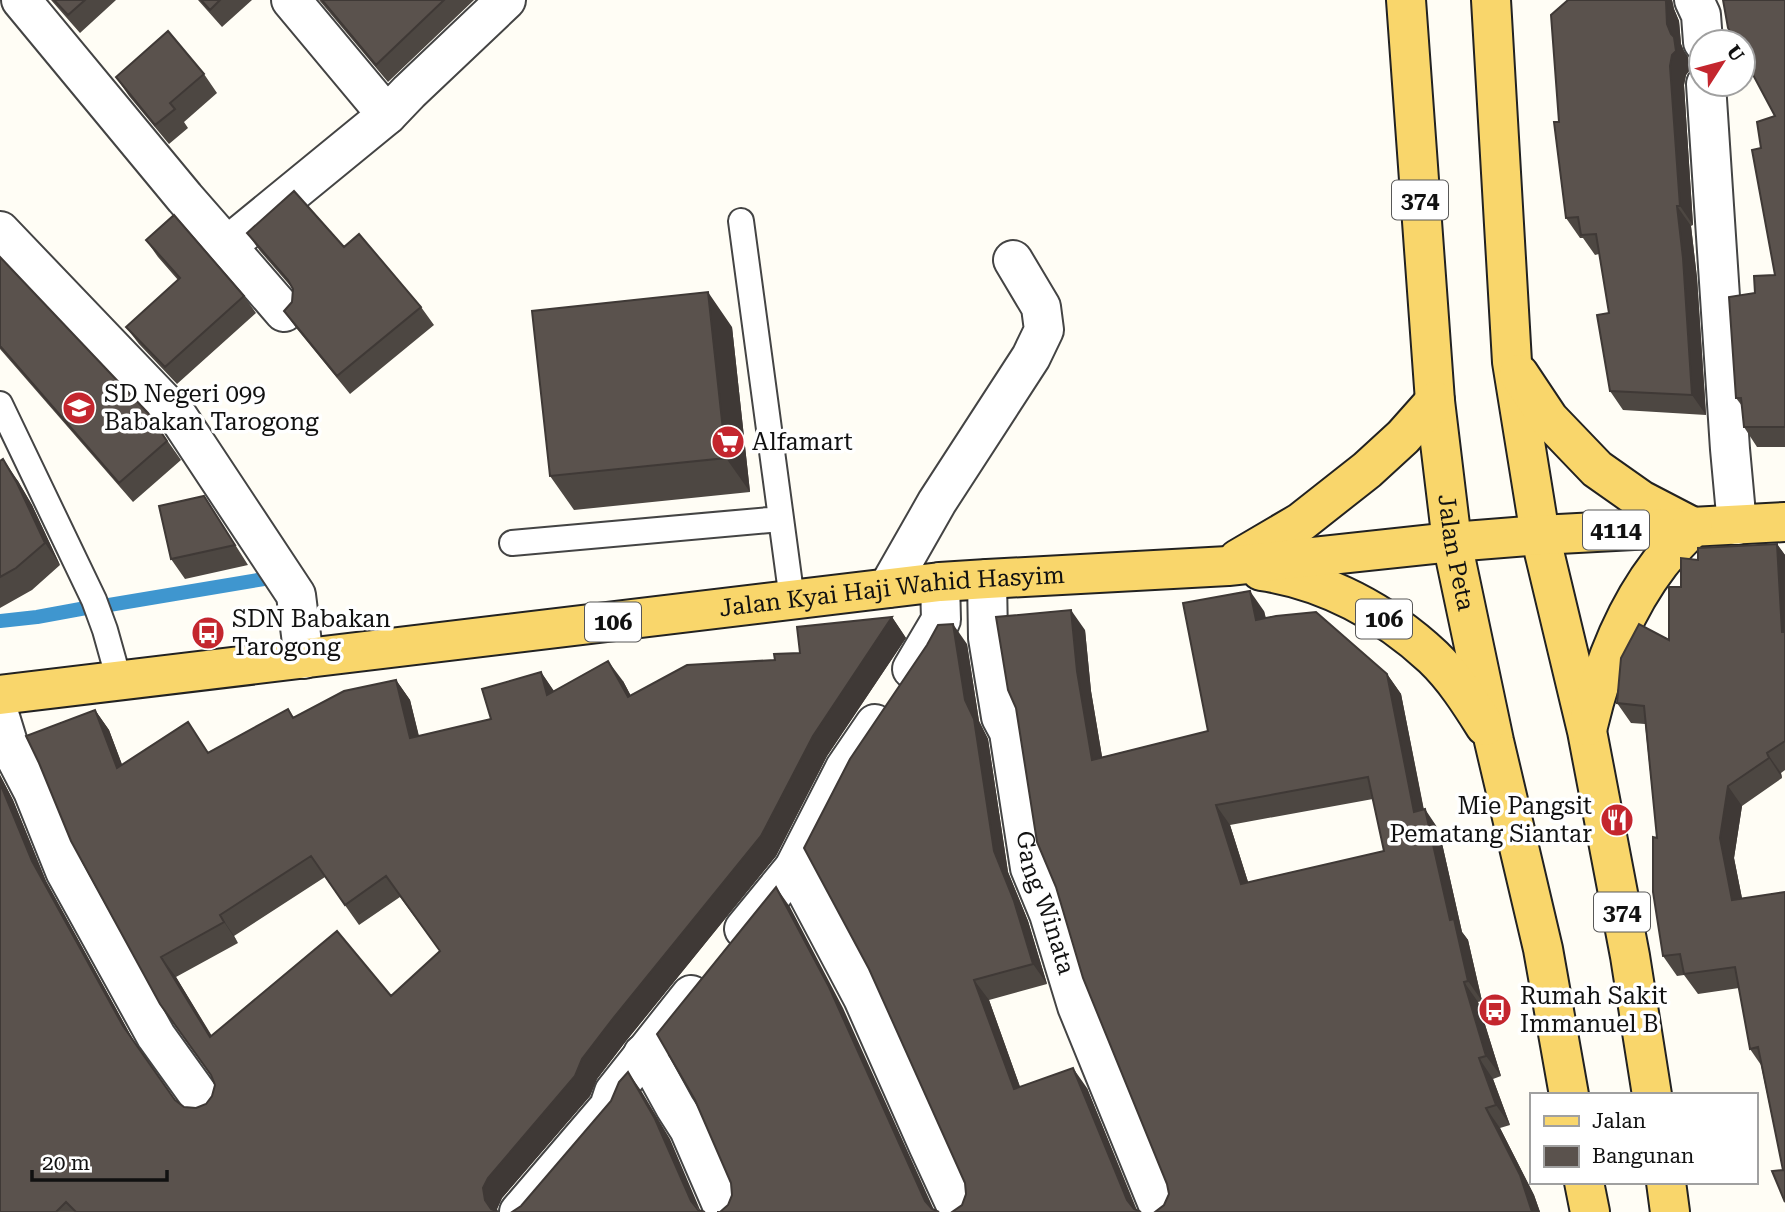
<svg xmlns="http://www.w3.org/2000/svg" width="1785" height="1212" font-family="'Roboto Serif',serif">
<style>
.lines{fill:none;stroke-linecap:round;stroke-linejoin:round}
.stream{stroke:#3f96cf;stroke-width:14}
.lane-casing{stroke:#444;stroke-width:28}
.street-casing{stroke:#444;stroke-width:42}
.primary-casing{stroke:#222;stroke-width:42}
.lane{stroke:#fff;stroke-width:24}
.street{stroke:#fff;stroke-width:38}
.primary{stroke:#f9d66b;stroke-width:38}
.wall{fill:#4d4742;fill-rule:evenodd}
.shaded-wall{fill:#3f3936}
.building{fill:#5a524d;stroke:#3f3936;stroke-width:2;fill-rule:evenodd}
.labels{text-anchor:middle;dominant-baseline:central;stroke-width:7;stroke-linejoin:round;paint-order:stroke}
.shield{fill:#fff;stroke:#585858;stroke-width:2}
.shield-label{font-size:23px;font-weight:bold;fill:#111}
.poi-label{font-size:24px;fill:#111;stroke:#fff;text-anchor:start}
.street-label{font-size:24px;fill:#111;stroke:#fff}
</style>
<rect width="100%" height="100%" fill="#fffdf5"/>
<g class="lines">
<!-- stream -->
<path class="stream" d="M103,606l167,-28
M0,621l37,-4 49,-9"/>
<defs>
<path id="lane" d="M741,221l51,379
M0,404l94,196 11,30 14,50
M512,543l268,-24"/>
<g id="street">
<path d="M21,0l164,198 42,48 160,-131 22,-23 97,-92"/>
<path d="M291,0l96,115"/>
<path d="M1694,0l7,15 2,27"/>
<path d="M1706,84l24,365 7,76"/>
<path d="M0,231l179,187 117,177 8,64"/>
<path d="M227,246l57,66"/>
<path id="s1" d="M987,579l1,59 13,79 8,15 21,136 19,46 28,92 84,206"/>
<path d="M888,588l49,-86 94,-145 13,-27 -3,-23 -28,-47"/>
<path d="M912,669l29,-49 -1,-38"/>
<path d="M0,717l8,26 25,48 32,80 91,165 51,71"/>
<path d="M794,868l69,130 66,149 30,65"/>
<path d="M744,929l50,-61 51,-100 30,-44"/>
<path d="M643,1054l10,13 22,40 14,22 36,83"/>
<path d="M519,1212l90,-105 5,-15 77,-97"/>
</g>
<g id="primary">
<path id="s2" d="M1406,0l29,401 17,141 42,199 49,208 26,146"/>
<path d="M1491,0l21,362 28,173 47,196 43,225 22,139"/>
<path d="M1519,374l30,45 48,50 44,31 50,26"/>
<path d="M1238,559l63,-37 66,-52 36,-33 32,-36"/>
<path d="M1261,571c64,9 125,42 172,86 21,20 37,45 52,69"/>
<path id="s3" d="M0,695l940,-113 47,-3 241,-13 224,-24 88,-7 245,-13"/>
<path d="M1588,726c14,-59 35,-115 72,-163 10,-13 22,-25 33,-36"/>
<path d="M1584,1182l6,30"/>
<path d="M1666,1182l4,30"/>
</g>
</defs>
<!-- lane casing -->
<use href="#lane" class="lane-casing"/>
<!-- street casing -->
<use href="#street" class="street-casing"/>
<!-- primary casing -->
<use href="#primary" class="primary-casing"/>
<!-- lane -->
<use href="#lane" class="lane"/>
<!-- street -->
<use href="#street" class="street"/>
<!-- primary -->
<use href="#primary" class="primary"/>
</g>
<!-- wall -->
<path class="wall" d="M51,0h65l-36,33z
M198,0h54l-30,27z
M319,0h155l-86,82z
M1568,0h104l2,9 5,12 2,23 3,7 4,6 1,14 -3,4 -2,10 9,140 -2,1 6,52 9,137 -83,-5 -13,-19 -1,-78 -10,-59 -4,1 -12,-17h-3l-14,-20 -7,-96z
M1785,0v447h-28l-13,-20 -2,-21 -6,-8 19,-105 20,-18 -14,-127 14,-32z
M204,74l13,19 -33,29 4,6 -19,16 -40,-48 -13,-19z
M247,233l97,14 77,60 13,18 -84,69 -53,-65 -13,-18 8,-9 1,-13 -33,-38z
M146,240l98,56 12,17 -79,71 -38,-40 -13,-17 52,-47 -20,-23z
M0,257l148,156 33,47 -48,42 -133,-153z
M732,327l18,165 -176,18 -24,-34z
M0,461l18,20 14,24 28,60 -28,25 -32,18z
M217,516l31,49 -63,14 -14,-20z
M1777,544l8,11v215l-4,3 1,5 -40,28 -8,52 8,40 41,272 -22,-105 -11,-16 -11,-61 -41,6 -14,-19 -7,1 -14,-20 -6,-118 -12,-114 -14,-1 -14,-20 52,-63 12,-53 17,-27z
M1264,611l2,7 121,56 14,20 23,116 15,20 23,102 6,8 14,61 -4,1 23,74 -8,3 17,46 -10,3 34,67 6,17h-385l9,-7 5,-11 -2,-10 -84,-206 2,-348 6,61 11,66 106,-26zM1373,799l11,52 -136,31 -18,-57z
M892,617l14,21 -79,118 -51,100 -150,185 -29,38 -7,17 -88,102 -5,11 1,3h-498v-437l13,25 33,81 90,164 39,55 9,7 12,1 10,-4 6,-8 3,-11 -4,-9 -51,-72 -65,-294 14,20 13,35 87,-12 79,-44 6,9 102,-38 14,20 9,36 72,-17 50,-47 13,19 69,-10 8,15 169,-43zM325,877l34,48 41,-28 40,54 -49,45 -179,40 -36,-59 62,-34 -4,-7z
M967,644l12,77 9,18 20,133 20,49 19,63 -58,16 31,87 67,1 50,122 -175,-5 4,-11z"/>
<!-- shaded-wall -->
<path class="shaded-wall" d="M1665,0h7l2,9 5,12 2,23 3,7 4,6 1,14 -3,4 -2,10 9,140 -13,-19 -10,-140 1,-32 -4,-10z
M1677,206l14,20 6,52 9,137 -14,-20z
M708,292l24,35 18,165 -24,-34z
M3,459l15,22 14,24 28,60 -15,-22z
M1777,544l8,11v82l-3,-5z
M1250,591l14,20 6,29 -14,-20z
M1071,610l14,20 6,61 15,89 -14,-20 -15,-89z
M892,617l14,21 -79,118 -51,100 -150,185 -29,38 -7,17 -88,102 -5,11 1,3h-5l-8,-12 -2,-12 5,-10 325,-442z
M953,624l14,20 12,77 9,18 20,133 20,49 19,63 -14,-20 -39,-113 -29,-151z
M608,661l15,20 19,36 -14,-20z
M541,672l14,21 -8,2z
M1387,674l14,20 27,138 -14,-20z
M396,680l14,20 14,58 -14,-20z
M95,710l14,20 22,58 -14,-20z
M1767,753l14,20 1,5 -13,-20z
M0,775l13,25 33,81 91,166 -14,-21 -91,-165 -32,-78z
M1728,786l14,20 -8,52 12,61 -14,-19 -12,-62z
M1216,805l14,20 25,79 -14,-20z
M1425,809l14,21 23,102 6,8 14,61 -14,-20 -18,-61z
M776,887l14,20 53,101 92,204h-2l-8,-11z
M220,915l14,21 4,7 -14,-21z
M161,957l15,20 48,80 -14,-20z
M974,980l15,20 39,109 -14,-20z
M1464,982l14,20 23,74 -15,-20z
M1479,1058l14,21 17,46 -14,-20z
M1073,1068l14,20 50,124h-2l-8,-12z
M628,1072l14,20 28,47 31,73 -10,-11z
M1486,1108l14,20 34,67 6,17h-8z"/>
<!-- building -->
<path class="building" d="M54,0h31l-17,15z
M201,0h19l-10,10z
M322,0h122l-68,65z
M1568,0h97l1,1 1,23 4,10 3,3 2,14 -4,4 -2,11 10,140h-3l6,52 9,137 -82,-4 -13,-76 12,-2 -13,-79 -15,1 -3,-18 -12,1 -12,-96h5l-8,-107z
M1723,0h62v427h-41l-3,-29h-5l-7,-101 26,-4 -1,-17 21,-1 -23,-125 9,-2 -4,-26 18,-6 -32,-60v-14h-7l-8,-14z
M168,31l36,43 -34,29 5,6 -20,16 -39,-48z
M294,191l50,56 15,-13 62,73 -84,69 -53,-65 8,-9 1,-13 -5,-9 -41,-47z
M174,215l70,81 -79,71 -39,-40 54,-49 -34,-38z
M0,257l148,156 19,28 -48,42 -119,-137z
M708,292l18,166 -176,18 -18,-165z
M3,459l14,24 28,60 -29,25 -16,9v-116z
M204,496l31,49 -64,14 -12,-53z
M1777,544l5,88h3v109l-18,12 2,5 -41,28 -8,52 12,62 53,-8v310l-13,-31 11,-1 -25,-123 -8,2 -15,-82 -51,7 -4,-20 -17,2 -10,-64v-55l4,1 -13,-132 -27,-3 4,-45 18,-34 30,16v-53h12v-29l17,2v-12z
M1250,591l6,29 20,-4 40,-4 71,62 27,138 11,-3 25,111 4,-1 14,62 -4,1 22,74 -7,2 17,47 -10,3 34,67 12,37h-377l9,-7 5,-11 -2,-10 -84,-206 -27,-91 -19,-45 -21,-134 -8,-18 -12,-73 75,-7 6,61 15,89 116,-29 -25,-128zM1368,777l16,74 -143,33 -25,-79z
M892,617l-79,119 -52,100 -150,185 -29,38 -7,17 -87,102 -5,10 2,12 6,9 7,3h-422l-10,-10 -10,10h-56v-429l32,78 91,165 52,74 9,7 12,1 10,-4 6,-8 3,-11 -4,-10 -51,-71 -89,-163 -32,-78 -13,-27 69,-26 22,58 71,-46 20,31 80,-44 5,9 51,-27 52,-11 14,58 81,-19 -9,-30 59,-17 6,23 61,-34 20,36 59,-32 88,-5 -1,-6 26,-1 -3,-26zM311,856l34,49 41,-29 54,75 -49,45 -54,-65 -127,106 -49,-80 63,-35 -4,-7z
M953,624l12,76 9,19 20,132 20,50 19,63 -59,16 40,109 59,-21 54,132 7,9 7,3h-189l10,-7 4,-11 -1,-11 -96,-214 -65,-121 46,-89 77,-114 11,-20z
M776,887l53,100 96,214 7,8 7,3h-222h3l8,-7 4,-10 -1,-12 -36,-83 -38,-66z
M628,1072l27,47 36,82 7,9 7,2h-193l9,-6 90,-105 8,-19z"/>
<!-- icons -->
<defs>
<symbol id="school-disc" viewBox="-11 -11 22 22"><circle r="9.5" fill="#c4262e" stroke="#fff"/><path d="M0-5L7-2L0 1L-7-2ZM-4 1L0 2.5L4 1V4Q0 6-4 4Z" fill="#fff"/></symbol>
<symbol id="supermarket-disc" viewBox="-11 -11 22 22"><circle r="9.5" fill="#c4262e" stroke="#fff"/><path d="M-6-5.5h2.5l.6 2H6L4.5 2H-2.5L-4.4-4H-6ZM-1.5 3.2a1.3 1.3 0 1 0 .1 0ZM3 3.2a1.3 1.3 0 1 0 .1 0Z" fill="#fff"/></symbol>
<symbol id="bus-disc" viewBox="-11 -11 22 22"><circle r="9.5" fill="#c4262e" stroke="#fff"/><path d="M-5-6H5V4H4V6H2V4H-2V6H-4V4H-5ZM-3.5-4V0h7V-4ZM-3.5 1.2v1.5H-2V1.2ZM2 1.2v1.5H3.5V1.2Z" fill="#fff"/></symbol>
<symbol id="restaurant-disc" viewBox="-11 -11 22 22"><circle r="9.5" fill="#c4262e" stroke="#fff"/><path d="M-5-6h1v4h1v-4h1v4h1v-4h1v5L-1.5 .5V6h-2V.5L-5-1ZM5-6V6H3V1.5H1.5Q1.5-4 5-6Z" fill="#fff"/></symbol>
</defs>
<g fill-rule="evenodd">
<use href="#school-disc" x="60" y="389" width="38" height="38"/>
<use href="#supermarket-disc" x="709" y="423" width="38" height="38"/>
<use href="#bus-disc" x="189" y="614" width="38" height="38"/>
<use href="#restaurant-disc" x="1598" y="801" width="38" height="38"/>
<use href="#bus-disc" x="1476" y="991" width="38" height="38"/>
</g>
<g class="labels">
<!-- shield labels -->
<g class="shield">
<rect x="1392" y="180.5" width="56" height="39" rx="5"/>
<rect x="1583" y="510.5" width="66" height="39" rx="5"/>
<rect x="1356" y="599.5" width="56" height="39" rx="5"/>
<rect x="585" y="602.5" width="56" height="39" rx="5"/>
<rect x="1594" y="892.5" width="56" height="39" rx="5"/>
</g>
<g class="shield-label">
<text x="1420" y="200">374</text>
<text x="1616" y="530">4114</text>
<text x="1384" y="619">106</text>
<text x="613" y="622">106</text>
<text x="1622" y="912">374</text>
</g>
<!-- poi labels -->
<g class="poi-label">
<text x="104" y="394">SD Negeri 099<tspan x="104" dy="28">Babakan Tarogong</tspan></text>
<text x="752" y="442">Alfamart</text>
<text x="232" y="619">SDN Babakan<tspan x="232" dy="28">Tarogong</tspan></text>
<text x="1592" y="806" text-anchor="end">Mie Pangsit<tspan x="1592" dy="28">Pematang Siantar</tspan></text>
<text x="1520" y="996">Rumah Sakit<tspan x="1520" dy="28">Immanuel B</tspan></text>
</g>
<!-- street labels -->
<g class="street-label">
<text stroke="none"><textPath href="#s2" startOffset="555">Jalan Peta</textPath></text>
<text stroke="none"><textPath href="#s3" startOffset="898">Jalan Kyai Haji Wahid Hasyim</textPath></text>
<text stroke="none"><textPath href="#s1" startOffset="331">Gang Winata</textPath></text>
</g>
</g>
<!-- legend -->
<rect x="1530" y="1093" width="228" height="91" fill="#ffffff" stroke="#a0a0a0" stroke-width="2"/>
<rect x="1544" y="1116" width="35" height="10" fill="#f9d66b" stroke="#a0a0a0" stroke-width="2"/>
<text x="1592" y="1128" font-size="21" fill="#111111">Jalan</text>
<rect x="1544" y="1146" width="35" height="21" fill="#5a524d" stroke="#a0a0a0" stroke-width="2"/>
<text x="1592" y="1163" font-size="21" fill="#111111">Bangunan</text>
<!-- north arrow -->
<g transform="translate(1722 63) rotate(54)"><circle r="33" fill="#ffffff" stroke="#a0a0a0" stroke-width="2"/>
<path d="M0-5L12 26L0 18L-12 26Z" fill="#c4262e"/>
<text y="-10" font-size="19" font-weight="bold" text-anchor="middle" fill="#111111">U</text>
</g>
<!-- scale -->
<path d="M32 1170v10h135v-10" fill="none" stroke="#111111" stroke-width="3.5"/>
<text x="42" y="1170" font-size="21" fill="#111111" stroke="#ffffff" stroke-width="5" paint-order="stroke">20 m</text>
</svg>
